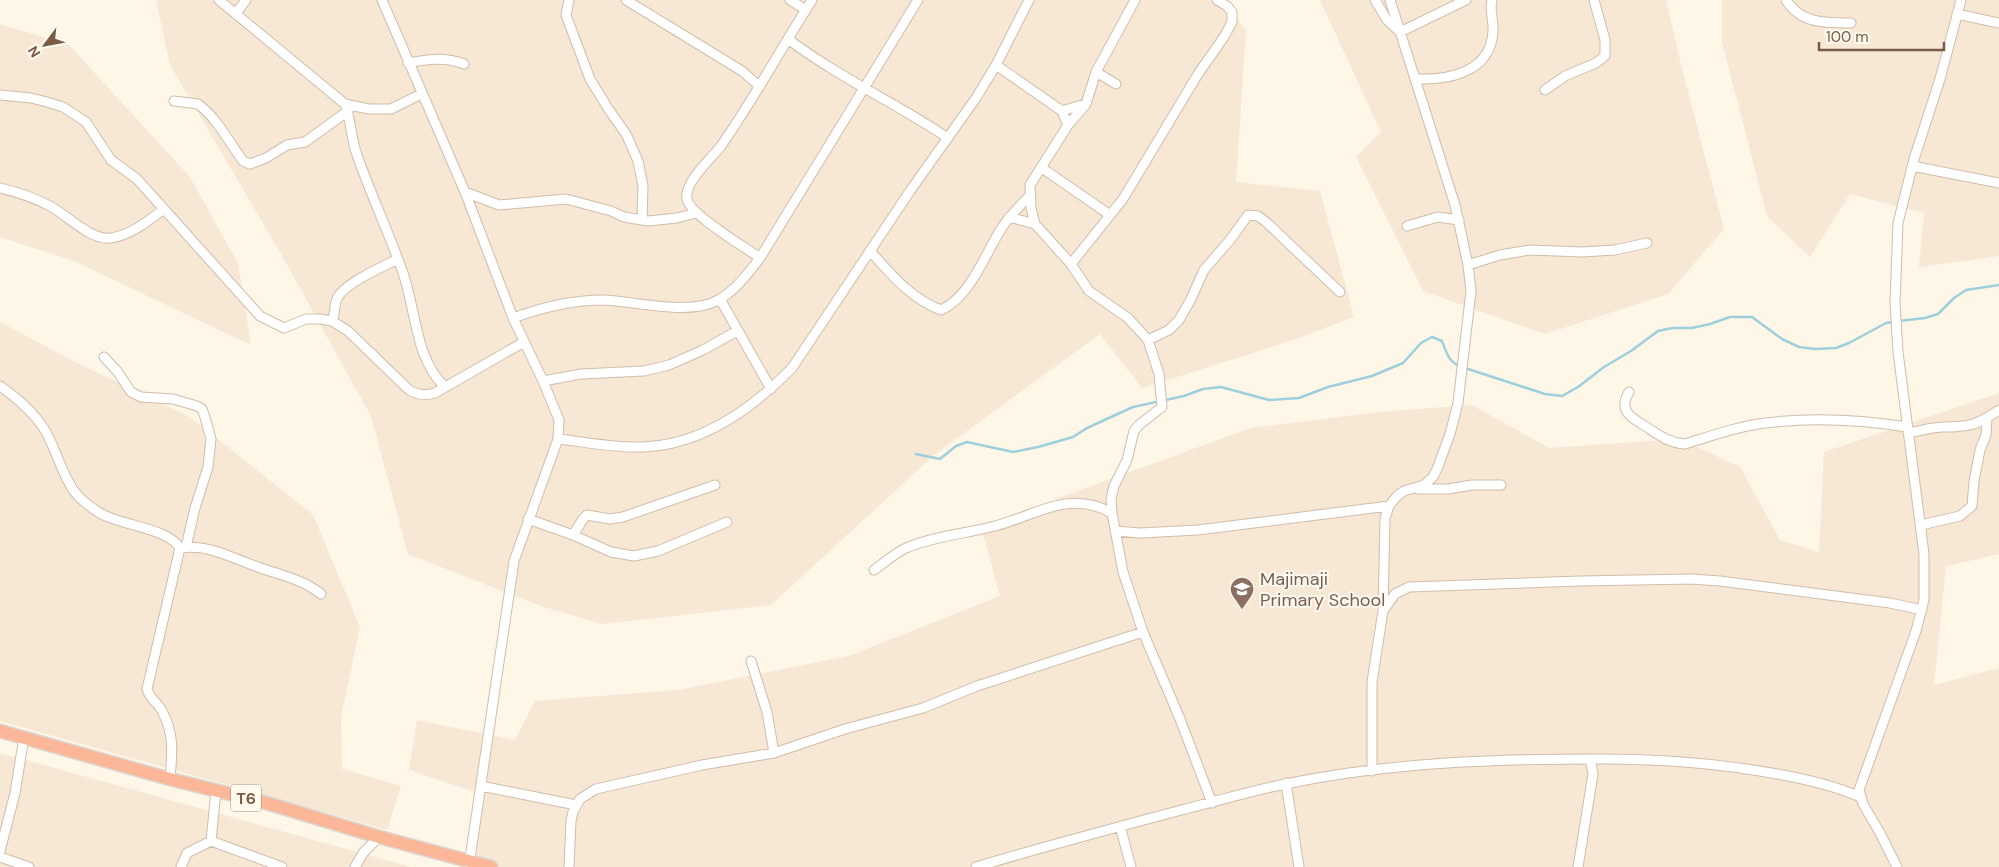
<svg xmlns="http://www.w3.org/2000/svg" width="1999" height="867" font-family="'DM Sans',sans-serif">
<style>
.residential{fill:#f6e8d4}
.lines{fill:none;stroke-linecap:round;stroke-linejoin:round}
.stream{stroke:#9ecfdc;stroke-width:2.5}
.minor-casing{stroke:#d0bdaa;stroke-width:11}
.highway-casing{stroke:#dcd5cf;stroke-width:15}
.minor{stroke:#fff;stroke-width:9}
.highway{stroke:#fcb799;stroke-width:12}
.labels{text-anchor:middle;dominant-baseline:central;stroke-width:4;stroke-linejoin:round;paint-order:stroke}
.shield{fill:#fff9ee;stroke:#a18b7a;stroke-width:1}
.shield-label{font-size:16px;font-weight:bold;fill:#795c48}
.education-label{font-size:18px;fill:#785e54;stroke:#fff9ee;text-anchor:start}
</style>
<rect width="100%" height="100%" fill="#fef6e6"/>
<!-- residential -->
<path class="residential" d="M156,0h1064l26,30 -10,152 84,9 34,126 -58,22 -154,49 -42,-54 -166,121 -163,150 -169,19 -61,-18 -133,-52 -37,-138 -91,-164 -110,-187z
M1320,0h346l16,69 42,160 -56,65 -123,40 -122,-43 -67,-134 25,-25z
M1722,0h277v256l-80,11 5,-54 -74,-19 -40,63 -43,-41 -45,-174z
M0,24l69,21 120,131 49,87 13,82 -177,-84 -74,-24z
M0,322l69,37 121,58 123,98 47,112 -19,90 1,52 59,17 -14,44 -387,-109z
M1999,393v161l-53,12 -12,119 65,-17v199h-1534l13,-74 -69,-23 8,-50 98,20 20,-39 143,-11 171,-34 151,-60 -19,-70 270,-98 129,-16 92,-7 77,43 131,-9 60,28 40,73 39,12 5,-100z
M0,754l22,5 389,108h-411z"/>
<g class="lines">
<!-- stream -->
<path class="stream" d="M1899,321l26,-3 13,-4 16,-16 12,-8 33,-5
M1465,368l80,26 17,2 16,-9 26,-20 27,-16 27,-20 14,-3h20l18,-4 20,-7h22l30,22 17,8 16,2 21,-1 13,-5 37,-20 7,-1
M916,454l24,5 16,-13 11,-4 46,10 25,-5 35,-10 14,-9 46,-21 51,-11 19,-7 18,-2 48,13 30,-2 29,-11 44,-11 31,-13 18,-20 11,-6 10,4c4,10 7,22 18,25"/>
<defs>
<path id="minor" d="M219,0l126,104c6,15 6,35 12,51 14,40 32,78 46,118 13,37 12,85 41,113
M382,0l83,192 48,126 30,63 16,39 -1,19 -44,122 -45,304
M569,0l-3,15 24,64 19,31 17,24 12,27 5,25 -1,34
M626,0l116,71 17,15
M790,0l16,10
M1375,0l12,20 13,12 66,-32
M1786,0c15,24 40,23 65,23
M236,13l10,-13
M1957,14l42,9
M788,39c50,38 108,64 160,99
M408,63c20,-4 37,-6 56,1
M996,65l66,46 6,14 18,-21 10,-32 39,-72
M1096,72l20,12
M1417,79c33,1 74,-7 76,-48 1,-11 -4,-20 -1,-31
M1545,90l20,-14 31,-13 9,-7v-16l-11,-40
M0,95l31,3 16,4 16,5 23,15 25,38 26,19 123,137 24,12 22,-9h14l12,2 16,10 61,59c9,5 16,6 26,3l89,-51
M174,101l24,3c20,15 30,37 45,57l7,3 16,-6 21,-13 18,-3 43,-31
M345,104l24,5h22l30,-15
M1062,111l23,-7
M1068,125l-38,60 1,23 4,16 36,40 18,27 39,27 20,22 11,34 3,33 -23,18 -5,6 -7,29 -13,26 -3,13 1,14 11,59 20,60
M1912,166l87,17
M1042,168l68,47
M0,188c17,4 35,10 50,18 17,9 41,35 61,32 20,-3 37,-17 53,-29
M465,192l34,13 67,-6 45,12 13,6 24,4 29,-3 19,-5
M1009,217l26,7
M1407,226l31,-9 21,3
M870,251c21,23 41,48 71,59 30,-14 43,-54 60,-81 8,-13 20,-24 30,-35
M760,258c-15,-11 -71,-44 -73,-59 -3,-17 24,-40 34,-53 33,-47 60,-98 91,-146
M1071,264l52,-65 75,-125 26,-37 8,-15v-10l-5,-6 -10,-6
M1468,265l32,-10 30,-5 52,2 33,-2 32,-7
M720,299l51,90
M513,318c30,-11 58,-18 90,-18 33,1 88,17 117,-1 17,-10 29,-27 40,-41l158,-258
M332,321c4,-8 1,-18 7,-26 11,-14 43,-28 59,-36
M1148,340l21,-10 10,-10 11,-19 14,-31 26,-30 18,-25 10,1 8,6 74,70
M104,357l13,14 14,21 10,5 32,2 24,7 5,3 3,8 6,22 -3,28 -13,41 -9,39
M543,381l38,-7 63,-3 25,-6 34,-15 34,-19
M0,386c18,13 35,27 46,46 10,18 15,39 26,56 4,7 12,14 19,19 23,20 74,18 89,41l-33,141c2,9 11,14 15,22 13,24 10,43 8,68
M1629,392c-12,21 4,26 19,36 12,8 22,15 37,16 26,-8 54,-18 81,-21 46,-6 96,-3 142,4
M1908,433c12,-2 24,-6 36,-6 25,0 33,-2 55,-17
M558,439c28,3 57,9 85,8 59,-2 109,-38 149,-79l118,-177 66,-93 20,-33 33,-65
M1418,489h30l24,-4h29
M528,519l45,16 38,17 23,4 24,-5 69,-29
M1921,525l39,-9 12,-10 2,-25 6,-31 6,-15 1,-16
M1115,531l25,2 58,-3 191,-24
M573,535l10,-16 4,-4 23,4 13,-2 92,-32
M181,548c29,-4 50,10 77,19 21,8 45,12 63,27
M874,570c10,-7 21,-17 32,-22 28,-12 59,-14 89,-22 40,-10 73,-37 117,-13
M1383,611l12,-17 14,-7 171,-6 111,-2 29,2 170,22 32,7
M751,661l16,51 7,41
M1372,771v-89l11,-71 2,-93 4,-12 8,-10 7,-5 20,-6 9,-8 4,-8 13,-35 8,-31 13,-112 -3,-26 -13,-60 -65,-205
M1286,783l13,84
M481,786l95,19
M1120,826l11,41
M211,841l71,26
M0,851l15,-58 9,-56
M0,857l29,10
M181,867l6,-14 24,-12 5,-50
M355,867l8,-14 16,-16
M569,867l2,-46 2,-9 7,-13 16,-10 106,-24 72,-12 71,-24 78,-21 54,-22 166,-54 37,87 32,84
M976,867c69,-21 139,-39 209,-58 34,-8 67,-19 101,-25 104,-22 210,-25 316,-25 59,0 116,4 175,15 28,5 56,11 83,23
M1578,867l15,-93 -3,-15
M1897,867l-17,-34 -17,-29 -4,-14 57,-159 8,-31v-46l-26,-202 -3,-49 3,-80 16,-64 26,-80 21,-79"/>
<path id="highway" d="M0,731l170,48 100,25 109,33 112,30"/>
</defs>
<!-- minor casing -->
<use href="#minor" class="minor-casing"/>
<!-- highway casing -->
<use href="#highway" class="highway-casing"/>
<!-- minor -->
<use href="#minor" class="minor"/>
<!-- highway -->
<use href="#highway" class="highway"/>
</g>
<!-- icons -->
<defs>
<symbol id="school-pin" viewBox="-11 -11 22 30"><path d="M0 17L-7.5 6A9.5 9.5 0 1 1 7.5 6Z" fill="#8d6e63" stroke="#fff9ee"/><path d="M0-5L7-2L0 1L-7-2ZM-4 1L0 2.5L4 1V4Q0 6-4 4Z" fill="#fff"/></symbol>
</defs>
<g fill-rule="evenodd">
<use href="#school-pin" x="1228" y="575" width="28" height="38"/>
</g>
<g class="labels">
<!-- shield labels -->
<rect class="shield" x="231" y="784.5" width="30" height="27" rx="4"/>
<g class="shield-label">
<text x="246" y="798">T6</text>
</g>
<!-- education labels -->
<g class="education-label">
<text x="1260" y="579">Majimaji<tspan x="1260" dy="21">Primary School</tspan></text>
</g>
</g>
<!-- north arrow -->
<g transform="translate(45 45) rotate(238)" stroke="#fff9ee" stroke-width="4" paint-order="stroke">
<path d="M0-4L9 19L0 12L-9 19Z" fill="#795c48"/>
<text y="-8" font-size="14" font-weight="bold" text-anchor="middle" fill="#795c48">N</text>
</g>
<!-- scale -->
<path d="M1819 42v8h125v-8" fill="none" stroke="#795c48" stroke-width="2.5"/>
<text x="1826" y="42" font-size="15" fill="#795c48" stroke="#fff9ee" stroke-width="4" paint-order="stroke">100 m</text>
</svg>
